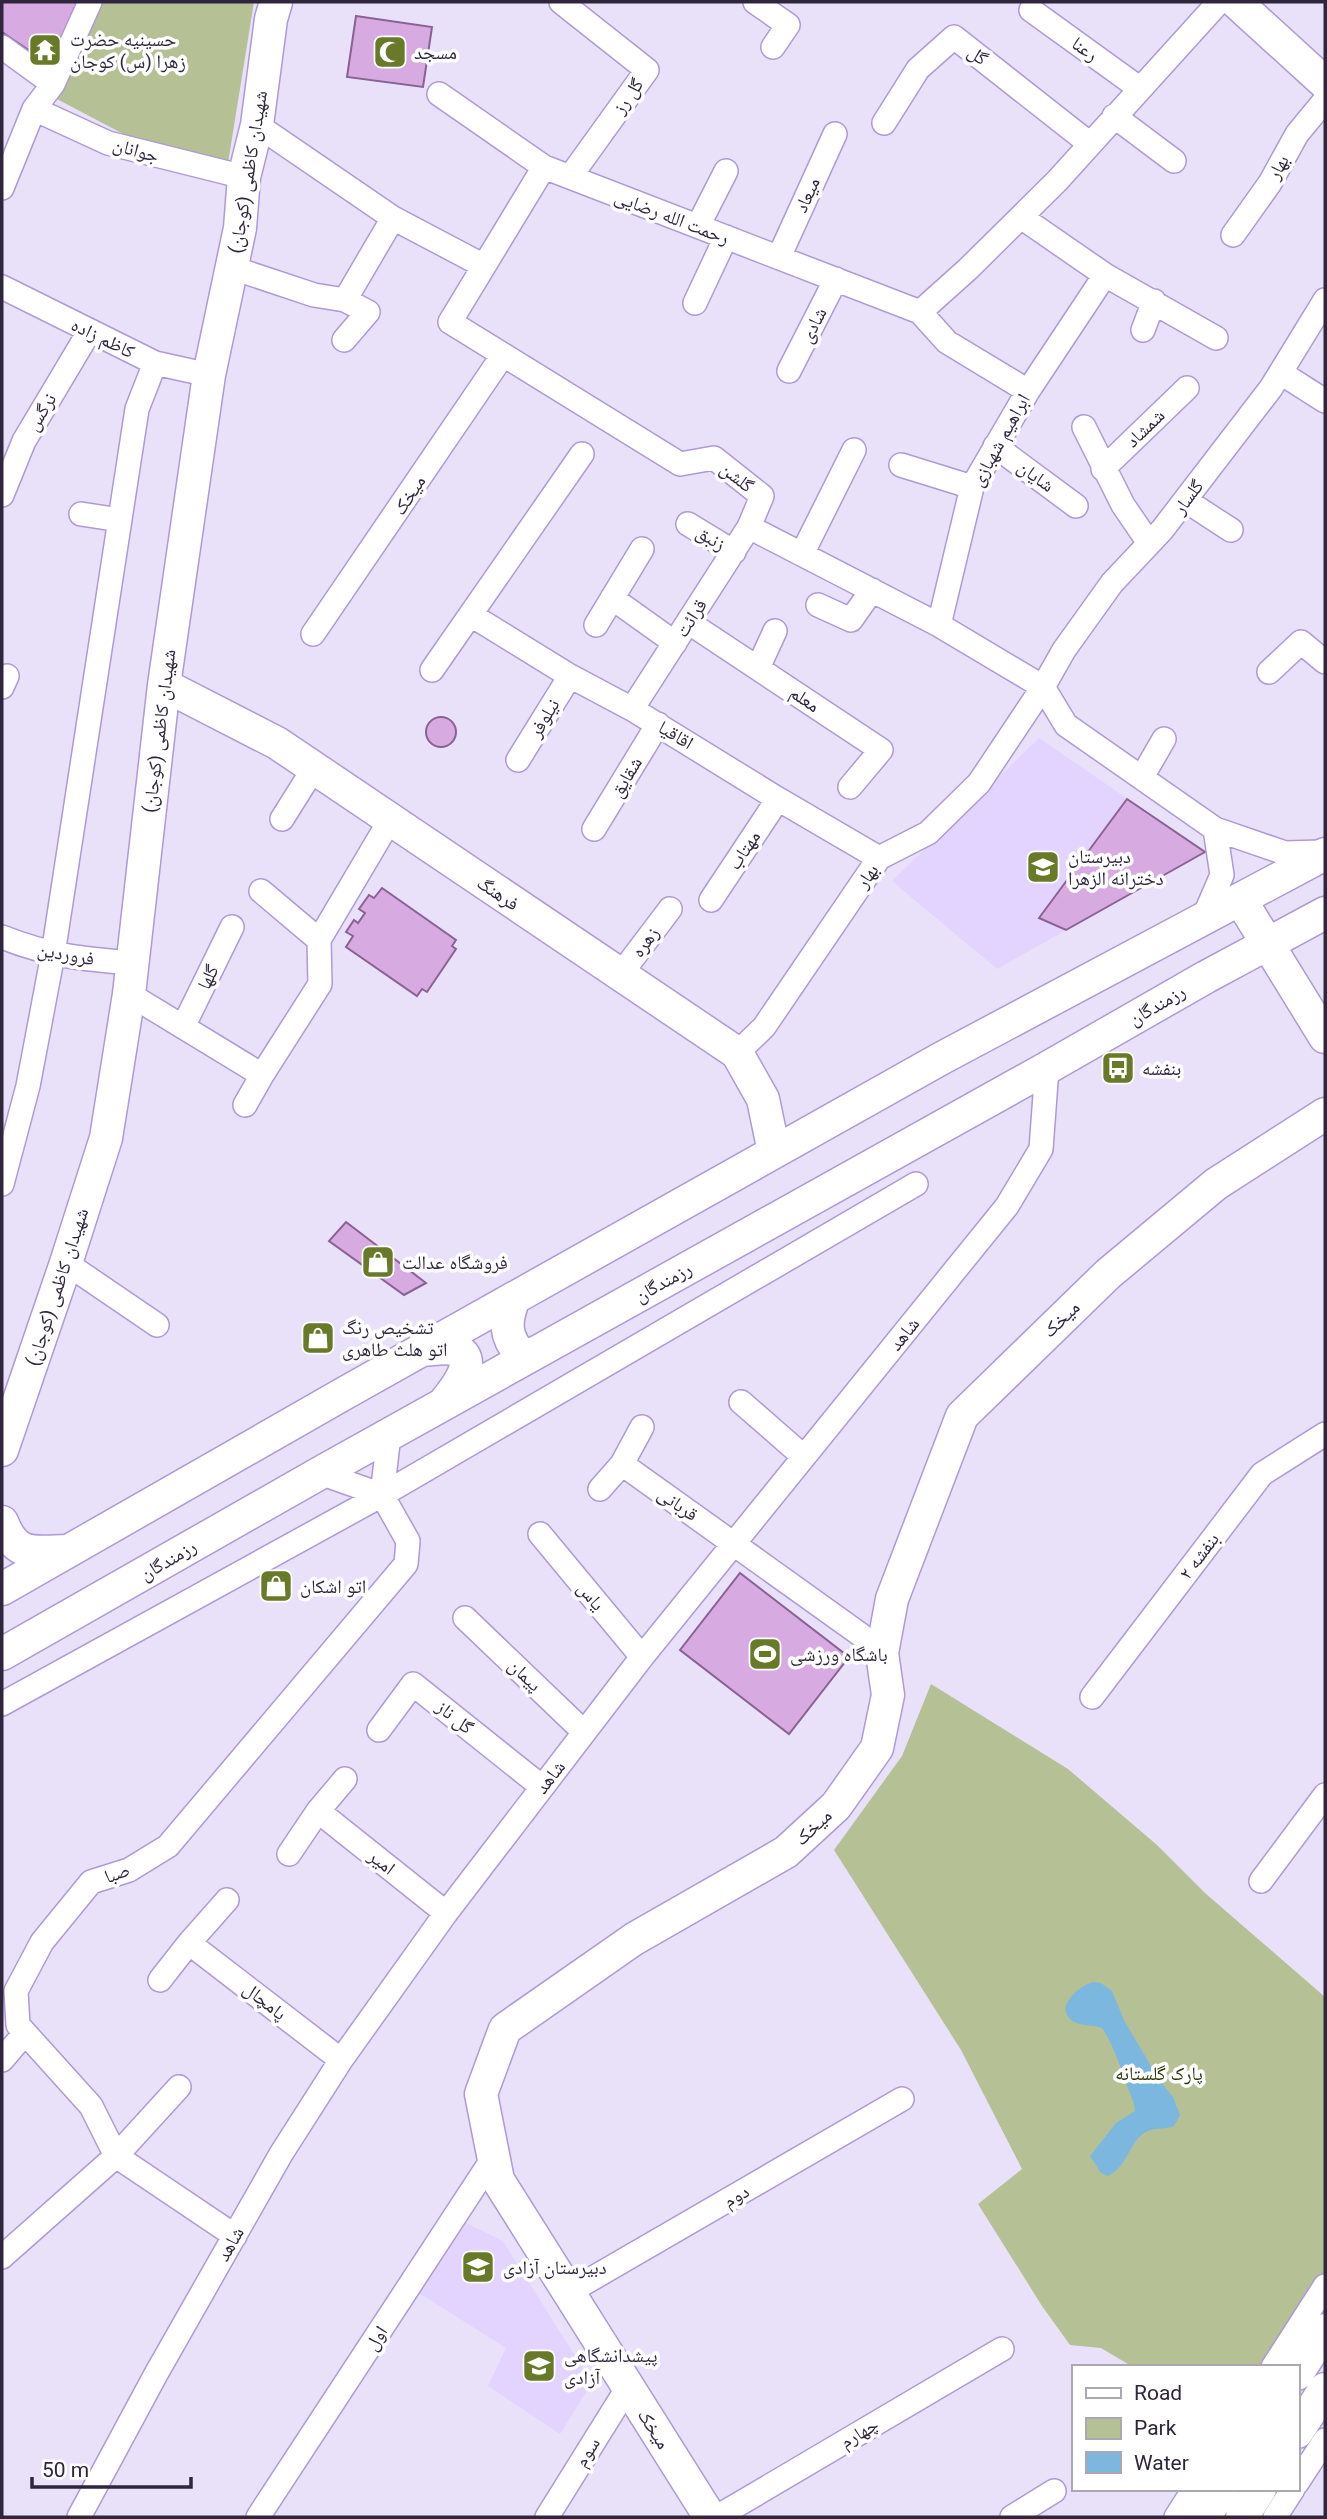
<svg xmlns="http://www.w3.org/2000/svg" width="1327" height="2519" font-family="Roboto,'Noto Naskh Arabic',sans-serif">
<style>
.built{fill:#e2d4fe}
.green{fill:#b5c195}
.water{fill:#7cb7e0}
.building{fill:#d7abe1;stroke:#8a6193;stroke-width:2}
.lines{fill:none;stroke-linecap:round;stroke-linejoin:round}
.street-casing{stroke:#af99d6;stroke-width:26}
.secondary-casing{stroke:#af99d6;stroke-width:35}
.street{stroke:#fff;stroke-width:23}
.secondary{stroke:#fff;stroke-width:32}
.labels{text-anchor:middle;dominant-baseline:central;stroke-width:7;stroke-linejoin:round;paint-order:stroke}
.poi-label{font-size:19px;fill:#2f263e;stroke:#fff;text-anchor:start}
.street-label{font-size:19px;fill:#2f263e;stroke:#fff}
.park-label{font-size:19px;fill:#2c3505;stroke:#fff}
</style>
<rect width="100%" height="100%" fill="#e9e1fa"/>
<!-- built -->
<path class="built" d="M1039,738l166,114 -208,117 -105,-88z
M466,2223l37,18 89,142 -32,51 -72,-48 18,-38 -87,-55z"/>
<!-- green -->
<path class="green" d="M98,2h156l-26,161 -97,-25 -78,-41z
M931,1684l137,85 89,76 48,48 120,104v277l-59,93h-133l-32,-19 -31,-3 -28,-39 -64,-102 44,-35 -61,-119 -127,-200 68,-94z"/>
<!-- water -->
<path class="water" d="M1093,1982l8,1 11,8 12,29 34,58 15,19 7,18 -6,11c-9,4 -19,1 -28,6 -17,9 -17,33 -38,44l-7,-3 -11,-17 26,-33 19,-12c-1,-11 -5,-16 -8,-26 -8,-21 -13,-39 -25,-57 -9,-3 -20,-2 -28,-6 -22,-13 4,-36 19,-40z"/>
<!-- building -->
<path class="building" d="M2,2h82l-29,66 -53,-36z
M356,16l76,11 -9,60 -76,-10z
M426 732a15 15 0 1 1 30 0a15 15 0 1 1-30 0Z
M1127,799l78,53 -139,78 -27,-12z
M382,888l74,52 -4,6 4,3 -29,43 -5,-3 -5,7 -71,-49 7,-11 -7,-4 8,-12 4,3 7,-10 -6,-4 10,-14 5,3z
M346,1222l80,61 -22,12 -75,-54z
M740,1573l109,84 -60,77 -109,-84z"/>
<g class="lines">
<defs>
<path id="street" d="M561,2l86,68 -77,107
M755,2l33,23 -15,22
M1031,10l108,78
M2,47l51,37
M439,94l105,73 376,145 27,30 81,49
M34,109l74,34 136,34
M1114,116l60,45
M884,123l34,-54 36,-32 136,107
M257,125l136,93 91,48 -34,56 230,142 34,-6 48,38 -13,31 190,98 104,62 23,38 149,104 70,24 37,-1
M2,188l32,-79 19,-25 37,-82
M1021,217l84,58 111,63
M698,226l28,-55
M1233,235l37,-52 27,-49 28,-34
M779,257l56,-123
M484,266l60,-99
M233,268l81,27 31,5 23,12 -24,28
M2,287l153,76 54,12
M345,300l48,-82
M695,303l31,-66
M920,312l48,-43 89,-88 162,-179
M1143,330l11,-29
M789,371l47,-92
M1281,373l44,28
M1084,427l39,78 26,38
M995,446l81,60
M901,465l71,22
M1103,469l84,-81
M2,495l22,-54 65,-109
M1185,500l46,30
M81,514l39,6
M688,524l46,28
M802,554l52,-104
M612,598l63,45
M818,605l33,15 21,-30
M471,615l99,61 62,33 146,90 101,59
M688,622l193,128 -31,37
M596,625l46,-76
M939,625l33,-138 56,-96 77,-116
M313,634l190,-279
M758,668l17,-37
M432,670l150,-216
M1269,672l32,-30 24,20
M2,687l5,-11
M632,709l117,-182
M518,760l52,-84
M1142,777l22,-38
M282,819l32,-51
M594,829l64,-105
M261,891l58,49
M711,900l67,-101
M1203,919l19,-44 -7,-46
M2,937c48,19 80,22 131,26
M620,975l50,-66
M129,994l133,81 58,-91 -1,-44 71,-120
M183,1027l49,-100
M737,1053l27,-26 115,-169 49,-25 51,-50 64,-96 21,-37 48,-67 50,-53 109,-142 54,-88
M245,1105l17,-30
M2,1184l26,-98 25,-132 84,-545 18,-46
M66,1263l91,62
M741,1402l63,55
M622,1464l239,171
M320,1473l62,22
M600,1489l22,-25 20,-37
M540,1534l102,123
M465,1618l119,114
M1092,1697l170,-223 63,-40
M2,1704l380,-209 534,-311
M379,1730l34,-46 129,103
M318,1811l128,102
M289,1854l29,-43 27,-32
M1261,1881l64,-86
M189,1943l152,117
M160,1980l29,-37 38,-43
M2,2060l23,-27
M235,2236l-119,-80 -25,-50 -73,-81 -2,-34 26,-49 49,-60 38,-12 39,-24 238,-282 2,-23 -26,-46 7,-60
M2,2257l114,-101 63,-69
M569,2292l333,-193
M1273,2367l52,-81
M1297,2483l28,-43
M79,2517l77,-143 125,-220 60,-94 105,-147 196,-256 365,-451 34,-57 6,-81
M258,2517l235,-359
M547,2517l81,-130
M717,2517l285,-168
M1012,2517l42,-26
M1176,2517l18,-28
M1275,2517l18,-28"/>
<path id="secondary" d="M1236,2l89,81
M164,685l113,58 460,310 26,46 11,53
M1240,899l85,138
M514,1298c-9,23 -10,38 7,57l14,-2
M420,1350c10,0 24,-3 33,-1 30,8 0,43 -9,54
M2,1450l64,-187 40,-125 23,-144 35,-309 45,-310 31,-147 4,-51 13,-52 14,-106 5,-17
M2,1522c14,35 30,30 63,29
M2,1589l343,-196 597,-335 383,-204
M2,1654l318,-181 727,-405 159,-91 119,-64
M1297,2374l28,-44
M1297,2432l28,-43
M710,2517l-212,-337 -17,-86 24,-65 129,-90 152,-87 50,-46 41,-58 11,-53 -6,-42 10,-54 70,-183 146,-142 108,-90 109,-70
M1204,2517l19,-28
M1242,2517l18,-28"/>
</defs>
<!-- street casing -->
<use href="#street" class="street-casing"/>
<!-- secondary casing -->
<use href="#secondary" class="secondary-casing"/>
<!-- street -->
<use href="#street" class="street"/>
<!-- secondary -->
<use href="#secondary" class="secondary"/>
</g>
<!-- icons -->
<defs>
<symbol id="temple-square" viewBox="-11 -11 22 22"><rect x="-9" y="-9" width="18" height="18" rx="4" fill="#687928" stroke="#fff"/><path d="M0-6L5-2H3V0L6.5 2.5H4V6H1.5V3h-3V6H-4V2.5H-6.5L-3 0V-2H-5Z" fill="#fff"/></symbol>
<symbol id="mosque-square" viewBox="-11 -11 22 22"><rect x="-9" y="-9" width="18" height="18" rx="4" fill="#687928" stroke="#fff"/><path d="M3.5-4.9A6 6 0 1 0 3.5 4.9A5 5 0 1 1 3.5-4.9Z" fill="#fff"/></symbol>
<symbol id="school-square" viewBox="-11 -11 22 22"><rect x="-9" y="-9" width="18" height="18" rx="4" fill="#687928" stroke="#fff"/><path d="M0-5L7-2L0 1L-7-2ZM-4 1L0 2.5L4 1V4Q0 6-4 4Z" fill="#fff"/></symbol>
<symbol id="bus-square" viewBox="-11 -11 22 22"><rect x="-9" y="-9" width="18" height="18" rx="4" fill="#687928" stroke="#fff"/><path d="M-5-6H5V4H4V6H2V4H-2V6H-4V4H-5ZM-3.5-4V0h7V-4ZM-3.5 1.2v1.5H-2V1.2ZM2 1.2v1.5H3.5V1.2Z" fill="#fff"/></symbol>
<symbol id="shop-square" viewBox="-11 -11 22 22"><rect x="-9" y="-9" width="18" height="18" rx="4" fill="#687928" stroke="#fff"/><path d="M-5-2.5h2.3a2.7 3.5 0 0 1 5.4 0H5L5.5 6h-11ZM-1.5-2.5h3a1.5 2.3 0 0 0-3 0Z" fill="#fff"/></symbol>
<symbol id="stadium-square" viewBox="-11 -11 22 22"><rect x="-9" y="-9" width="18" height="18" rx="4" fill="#687928" stroke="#fff"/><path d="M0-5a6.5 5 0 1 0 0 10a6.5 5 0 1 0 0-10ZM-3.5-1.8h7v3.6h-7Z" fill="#fff"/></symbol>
</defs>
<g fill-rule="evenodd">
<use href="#temple-square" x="26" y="31" width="38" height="38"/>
<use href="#mosque-square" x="371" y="33" width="38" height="38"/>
<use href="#school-square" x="1024" y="848" width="38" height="38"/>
<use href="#bus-square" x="1099" y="1049" width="38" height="38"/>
<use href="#shop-square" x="359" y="1243" width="38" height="38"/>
<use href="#shop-square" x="299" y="1319" width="38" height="38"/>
<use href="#shop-square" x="257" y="1567" width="38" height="38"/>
<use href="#stadium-square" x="746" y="1635" width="38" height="38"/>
<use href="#school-square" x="459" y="2248" width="38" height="38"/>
<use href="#school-square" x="520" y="2347" width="38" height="38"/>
</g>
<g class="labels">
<!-- poi labels -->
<g class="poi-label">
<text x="70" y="39">حسینیه حضرت<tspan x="70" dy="22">زهرا (س) کوجان</tspan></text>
<text x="414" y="52">مسجد</text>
<text x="1068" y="856">دبيرستان<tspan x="1068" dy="22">دخترانه الزهرا</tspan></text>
<text x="1142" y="1068">بنفشه</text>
<text x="402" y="1262">فروشگاه عدالت</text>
<text x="342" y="1327">تشخیص رنگ<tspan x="342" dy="22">اتو هلث طاهری</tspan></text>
<text x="300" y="1586">اتو اشکان</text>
<text x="790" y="1654">باشگاه ورزشی</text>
<text x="503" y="2267">دبیرستان آزادی</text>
<text x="564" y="2355">پیشدانشگاهی<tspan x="564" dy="22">آزادی</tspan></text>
</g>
<!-- street labels -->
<g class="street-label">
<text transform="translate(1085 49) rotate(36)">رعنا</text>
<text transform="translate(978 55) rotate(38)">گل</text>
<text transform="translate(628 96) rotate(-55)">گل رز</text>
<text transform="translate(136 150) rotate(16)">جوانان</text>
<text transform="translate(1278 167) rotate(-61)">بهار</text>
<text transform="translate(248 172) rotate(-81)">شهیدان کاظمی (کوجان)</text>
<text transform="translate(807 195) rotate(-66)">میعاد</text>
<text transform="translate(672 217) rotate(21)">رحمت الله رضایی</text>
<text transform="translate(813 325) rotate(-63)">شادی</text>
<text transform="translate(103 338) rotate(26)">کاظم زاده</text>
<text transform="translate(41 412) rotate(-59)">نرگس</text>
<text transform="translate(1145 428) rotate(-44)">شمشاد</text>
<text transform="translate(1000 440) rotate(-61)">ابراهیم شهبازی</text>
<text transform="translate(1036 476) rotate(36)">شایان</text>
<text transform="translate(737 477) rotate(38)">گلشن</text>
<text transform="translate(409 495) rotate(-56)">میخک</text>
<text transform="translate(1188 497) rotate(-53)">گلسار</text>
<text transform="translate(711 538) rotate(31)">زنبق</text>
<text transform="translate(691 618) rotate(-57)">قرائت</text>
<text transform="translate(805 699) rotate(34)">معلم</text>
<text transform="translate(544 718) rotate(-59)">نیلوفر</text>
<text transform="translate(159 731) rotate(-83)">شهیدان کاظمی (کوجان)</text>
<text transform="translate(676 735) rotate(31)">اقاقیا</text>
<text transform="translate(626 777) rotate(-59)">شقایق</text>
<text transform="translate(744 850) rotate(-56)">مهتاب</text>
<text transform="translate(867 876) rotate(-55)">بهار</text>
<text transform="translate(498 893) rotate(34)">فرهنگ</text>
<text transform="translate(645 942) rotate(-53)">زهره</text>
<text transform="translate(66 954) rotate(10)">فروردین</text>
<text transform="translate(208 977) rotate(-64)">گلها</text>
<text transform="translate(1157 1005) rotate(-30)">رزمندگان</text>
<text transform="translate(663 1282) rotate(-29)">رزمندگان</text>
<text transform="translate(57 1287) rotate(-72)">شهیدان کاظمی (کوجان)</text>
<text transform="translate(1061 1319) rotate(-44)">میخک</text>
<text transform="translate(904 1334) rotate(-51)">شاهد</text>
<text transform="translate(678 1504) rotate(35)">قربانی</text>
<text transform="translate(1199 1556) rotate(-53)">بنفشه ۲</text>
<text transform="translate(168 1560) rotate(-30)">رزمندگان</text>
<text transform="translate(591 1596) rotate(50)">یاس</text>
<text transform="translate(525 1675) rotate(44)">پیمان</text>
<text transform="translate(455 1717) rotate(39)">گل ناز</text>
<text transform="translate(550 1777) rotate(-52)">شاهد</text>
<text transform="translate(813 1827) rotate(-43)">میخک</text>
<text transform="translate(382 1862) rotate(38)">امیر</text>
<text transform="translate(117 1873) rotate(-21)">صبا</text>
<text transform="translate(265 2001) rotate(38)">پامچال</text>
<text transform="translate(736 2196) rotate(-30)">دوم</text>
<text transform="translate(230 2244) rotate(-60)">شاهد</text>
<text transform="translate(376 2338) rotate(-57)">اول</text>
<text transform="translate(654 2429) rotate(58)">میخک</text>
<text transform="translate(859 2433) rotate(-31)">چهارم</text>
<text transform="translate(587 2452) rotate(-58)">سوم</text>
</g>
<!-- park labels -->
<g class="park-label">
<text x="1159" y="2073">پارک گلستانه</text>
</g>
</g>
<!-- border -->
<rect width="1327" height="2519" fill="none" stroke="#2f263e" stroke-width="7"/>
<!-- legend -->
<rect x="1072" y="2365" width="228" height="126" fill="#ffffff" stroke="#aca8b2" stroke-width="2"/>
<rect x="1086" y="2388" width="35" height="10" fill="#ffffff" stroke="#aca8b2" stroke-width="2"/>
<text x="1134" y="2400" font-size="21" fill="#2f263e">Road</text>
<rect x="1086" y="2418" width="35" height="21" fill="#b5c195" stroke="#aca8b2" stroke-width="2"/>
<text x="1134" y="2435" font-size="21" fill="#2f263e">Park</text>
<rect x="1086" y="2452" width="35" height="21" fill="#7cb7e0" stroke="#aca8b2" stroke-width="2"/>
<text x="1134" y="2470" font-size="21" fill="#2f263e">Water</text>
<!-- scale -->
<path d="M32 2477v10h159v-10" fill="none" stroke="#2f263e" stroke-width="3.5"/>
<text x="42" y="2477" font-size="21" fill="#2f263e" stroke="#ffffff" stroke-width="5" paint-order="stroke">50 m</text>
</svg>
